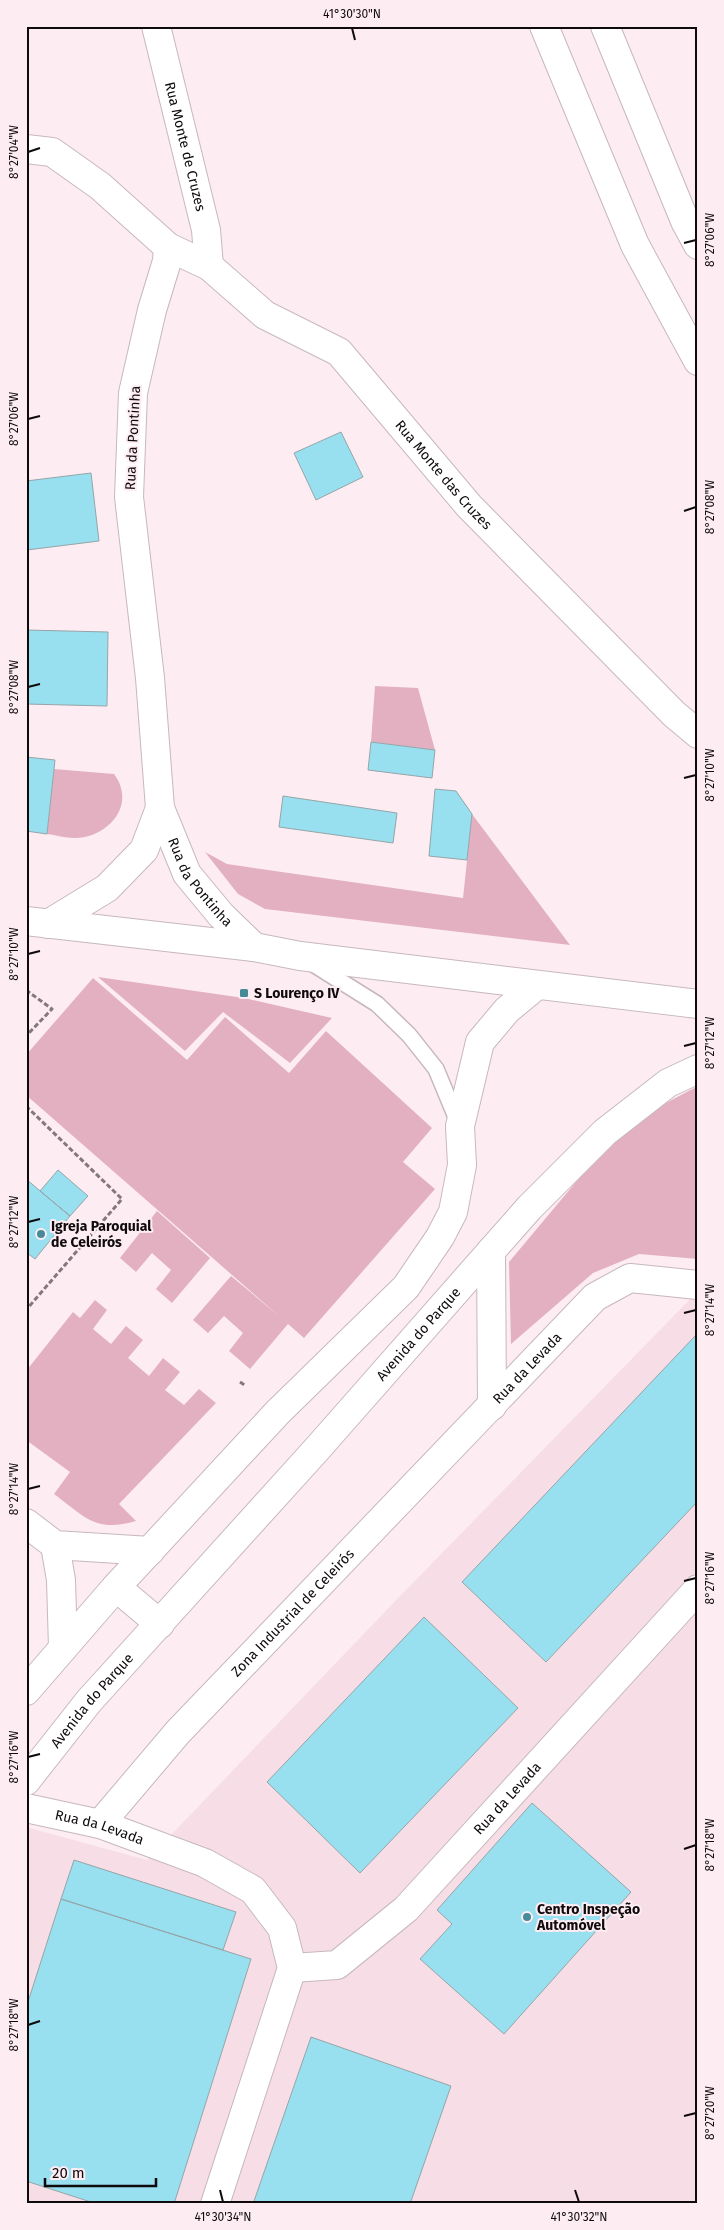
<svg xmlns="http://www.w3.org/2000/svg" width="724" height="2230" font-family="'Fira Sans',sans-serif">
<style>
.built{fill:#f7dee6}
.green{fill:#e3b0c2}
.building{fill:#98dfef;stroke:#95a5a8}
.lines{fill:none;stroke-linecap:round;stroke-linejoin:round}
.lane-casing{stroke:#c7b8bd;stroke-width:18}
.street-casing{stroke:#c7b8bd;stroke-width:30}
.primary-casing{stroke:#c7b8bd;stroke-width:30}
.highway-casing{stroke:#c7b8bd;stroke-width:30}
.path{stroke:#83787c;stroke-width:3;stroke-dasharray:5 2.5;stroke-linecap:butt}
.lane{stroke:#fff;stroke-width:15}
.street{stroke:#fff;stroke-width:28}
.primary{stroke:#fff;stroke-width:28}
.highway{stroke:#fff;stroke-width:28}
.ticks{fill:none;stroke:#0f0a0b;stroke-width:2}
.poi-dot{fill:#478b99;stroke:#fdedf3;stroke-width:2}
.labels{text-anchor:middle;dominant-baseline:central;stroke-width:4;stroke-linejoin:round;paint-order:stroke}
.street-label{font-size:14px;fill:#0f0a0b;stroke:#fdedf3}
.poi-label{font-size:14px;font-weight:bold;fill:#0f0a0b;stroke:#fdedf3;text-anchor:start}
.neatline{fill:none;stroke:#0f0a0b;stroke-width:2}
.ticks-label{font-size:12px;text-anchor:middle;fill:#0f0a0b}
</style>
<rect width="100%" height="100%" fill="#fdedf3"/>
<!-- built -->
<path class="built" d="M698,1291v913h-672v-377l121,33 253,-264z"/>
<!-- green -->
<path class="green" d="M375,686l43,2 17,62 -64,-8z
M54,769l60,5c3,4 6,9 7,14 8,28 -22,51 -47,50 -9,0 -18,-3 -27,-4z
M472,814l98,131 -305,-36 -27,-15 -33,-42 22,12 236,34z
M98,977l146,21 88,20 -42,45 -67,-51 -38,39z
M93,978l94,82 38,-43 64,56 37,-42 106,97 -29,34 32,27 -131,149 -16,-14 -38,45 -21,-18 14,-18 -19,-17 -16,17 -15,-13 38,-44 48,40 -253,-221v-40z
M698,1086v173l-59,-5 -46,19 -82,71 -2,-82 98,-117 44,-34z
M157,1211l53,47 -38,45 -16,-14 15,-19 -19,-17 -16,19 -16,-14z
M95,1300l12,10 -14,19 18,15 15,-18 17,14 -15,18 21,18 14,-18 17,14 -15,18 19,15 15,-16 17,14 -97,101 17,17c-40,12 -51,-4 -82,-27l16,-22 -44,-32v-69l47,-59 7,6z"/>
<!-- building -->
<path class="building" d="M341,432l22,45 -47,23 -22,-47z
M91,473l8,68 -72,9 -1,-69z
M26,630l82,2 -1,74 -81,-2z
M371,742l64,8 -3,28 -64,-8z
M26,757l29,3 -8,74 -21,-3z
M435,789l21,2 16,23 -5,46 -38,-4z
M283,796l114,17 -4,30 -114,-16z
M58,1170l30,26 -18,20 -30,-25z
M26,1179l44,37 -35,43 -9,-7z
M696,1335l2,166 -152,161 -84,-80z
M424,1617l94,91 -158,165 -93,-91z
M532,1803l99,89 -127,142 -84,-75 32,-35 -15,-14z
M74,1860l162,52 -13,38 -162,-51z
M61,1899l190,60 -77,245h-77l-71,-23v-173z
M311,2037l140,49 -41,118h-157z"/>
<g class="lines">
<defs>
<path id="lane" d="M310,962l67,42 32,31 27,34 22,53"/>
<g id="street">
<path id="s1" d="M156,26l50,204 3,36"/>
<path id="s2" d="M26,149l26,3 48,34 68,61 41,19 56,49 74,37 130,154 205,208 24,20"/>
<path id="s3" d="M168,247l-1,14 -15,49 -19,83 -4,104 21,181 10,130 27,66 34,41 33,32"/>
<path d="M48,924l59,-36 37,-38 16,-42"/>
<path d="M491,1251l1,155"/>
<path d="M26,1523l29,22 95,6"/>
<path d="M55,1545l6,35 2,68"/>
<path d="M116,1587l44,37"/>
<path d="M26,1691l90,-104 162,-175 128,-125 34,-50 13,-25 9,-47 -2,-39 20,-84 27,-32 29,-24"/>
<path id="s4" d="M26,1781l63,-80 228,-252 212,-241 76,-76 63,-49 30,-14"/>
<path id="s5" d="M26,1808l74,16 105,39 48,27 29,38 10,40 -77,236"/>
<path id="s6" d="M100,1824l78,-92 417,-435 35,-19 68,7"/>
<path id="s7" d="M292,1968l45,-3 69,-56 292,-320"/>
</g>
<path id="primary" d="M26,921l228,26 46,9 398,48"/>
<path id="highway" d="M544,26l91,219 63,116
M605,26l80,195 13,24"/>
</defs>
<!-- lane casing -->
<use href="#lane" class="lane-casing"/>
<!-- street casing -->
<use href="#street" class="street-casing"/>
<!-- primary casing -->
<use href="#primary" class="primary-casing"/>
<!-- highway casing -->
<use href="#highway" class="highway-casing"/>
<!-- path -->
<path class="path" d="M26,990l26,19 -26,27
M26,1106l96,93 -96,111
M240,1382l6,4"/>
<!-- lane -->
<use href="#lane" class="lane"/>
<!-- street -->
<use href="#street" class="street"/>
<!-- primary -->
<use href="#primary" class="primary"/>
<!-- highway -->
<use href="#highway" class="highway"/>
</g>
<!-- ticks -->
<path class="ticks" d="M352,28l3,12M28,152l12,-4M684,243l12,-3M28,419l12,-3M684,511l12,-4M28,687l12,-3M684,778l12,-3M28,954l12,-3M684,1046l12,-3M28,1222l12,-3M684,1313l12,-3M28,1489l12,-3M684,1581l12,-3M28,1757l12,-3M684,1849l12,-4M28,2025l12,-4M684,2116l12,-3M220,2190l3,12M575,2190l4,12"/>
<!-- markers -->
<g class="poi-dot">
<rect x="239" y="988" width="10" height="10" rx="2.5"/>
<circle cx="41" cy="1234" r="5"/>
<circle cx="527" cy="1917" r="5"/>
</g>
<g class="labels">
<!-- street labels -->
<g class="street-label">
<text stroke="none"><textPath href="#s1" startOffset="124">Rua Monte de Cruzes</textPath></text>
<text transform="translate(133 438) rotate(-87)">Rua da Pontinha</text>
<text stroke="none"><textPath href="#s2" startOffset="540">Rua Monte das Cruzes</textPath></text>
<text stroke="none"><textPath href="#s3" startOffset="652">Rua da Pontinha</textPath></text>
<text stroke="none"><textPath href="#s4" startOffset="595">Avenida do Parque</textPath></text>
<text stroke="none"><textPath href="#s6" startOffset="625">Rua da Levada</textPath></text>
<text stroke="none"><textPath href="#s6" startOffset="286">Zona Industrial de Celeirós</textPath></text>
<text stroke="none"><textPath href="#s4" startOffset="104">Avenida do Parque</textPath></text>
<text stroke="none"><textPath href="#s7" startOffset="284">Rua da Levada</textPath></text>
<text stroke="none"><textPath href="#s5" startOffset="76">Rua da Levada</textPath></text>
</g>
<!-- poi labels -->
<g class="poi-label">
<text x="254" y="993">S Lourenço IV</text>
<text x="51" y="1226">Igreja Paroquial<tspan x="51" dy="16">de Celeirós</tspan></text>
<text x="537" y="1909">Centro Inspeção<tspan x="537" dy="16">Automóvel</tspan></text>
</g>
</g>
<!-- border -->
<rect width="724" height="2230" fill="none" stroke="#fdedf3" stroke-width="55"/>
<!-- scale -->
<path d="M45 2178v8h111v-8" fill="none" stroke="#0f0a0b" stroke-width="2.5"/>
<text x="52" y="2178" font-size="15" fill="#0f0a0b" stroke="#fdedf3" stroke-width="4" paint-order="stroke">20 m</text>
<rect x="28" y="28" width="668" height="2174" class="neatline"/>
<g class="ticks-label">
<text x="352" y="18">41°30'30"N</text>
<text transform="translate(14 152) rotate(-90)" y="4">8°27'04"W</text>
<text transform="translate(710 240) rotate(-90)" y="4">8°27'06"W</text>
<text transform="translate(14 419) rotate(-90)" y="4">8°27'06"W</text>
<text transform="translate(710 507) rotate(-90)" y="4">8°27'08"W</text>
<text transform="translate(14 687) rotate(-90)" y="4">8°27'08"W</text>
<text transform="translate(710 775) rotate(-90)" y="4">8°27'10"W</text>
<text transform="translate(14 954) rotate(-90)" y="4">8°27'10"W</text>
<text transform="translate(710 1043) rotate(-90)" y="4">8°27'12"W</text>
<text transform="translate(14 1222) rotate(-90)" y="4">8°27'12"W</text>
<text transform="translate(710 1310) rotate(-90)" y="4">8°27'14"W</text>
<text transform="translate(14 1489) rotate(-90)" y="4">8°27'14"W</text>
<text transform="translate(710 1578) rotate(-90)" y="4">8°27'16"W</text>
<text transform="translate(14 1757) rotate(-90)" y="4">8°27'16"W</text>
<text transform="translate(710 1845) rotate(-90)" y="4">8°27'18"W</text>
<text transform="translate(14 2025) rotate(-90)" y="4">8°27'18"W</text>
<text transform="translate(710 2113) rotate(-90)" y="4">8°27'20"W</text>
<text x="223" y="2221">41°30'34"N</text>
<text x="579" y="2221">41°30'32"N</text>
</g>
</svg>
